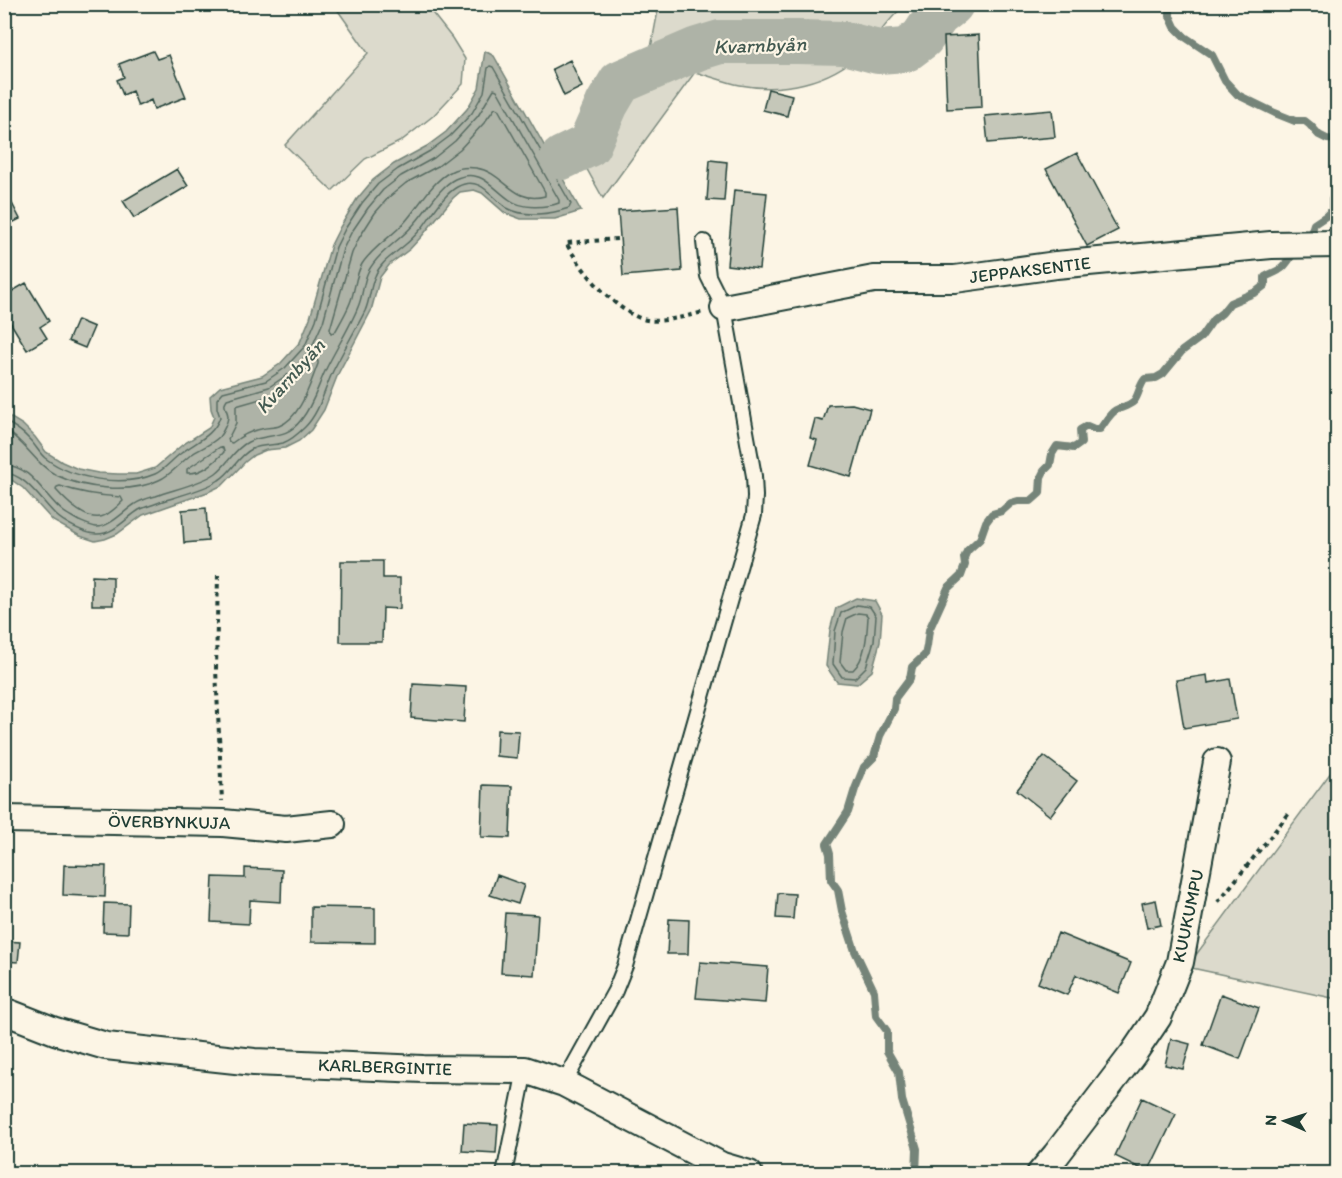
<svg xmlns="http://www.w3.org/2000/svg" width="1342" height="1178" font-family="Itim,sans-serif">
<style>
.green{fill:#dcdacc;stroke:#7e8c80;stroke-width:1.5}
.water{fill:#aeb3a7;stroke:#758479;stroke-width:1.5}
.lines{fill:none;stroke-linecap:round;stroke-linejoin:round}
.shore{stroke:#586c62;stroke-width:1.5}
.stream{stroke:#758479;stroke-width:8}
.river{stroke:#aeb3a7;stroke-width:44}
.building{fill:#c5c7b9;stroke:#1f3d34;stroke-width:1.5}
.service-casing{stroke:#1f3d34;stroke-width:18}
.minor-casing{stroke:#1f3d34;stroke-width:30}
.path{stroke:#1f3d34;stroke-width:4;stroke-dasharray:4.5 4.5;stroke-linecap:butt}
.service{stroke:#fcf5e5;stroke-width:14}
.minor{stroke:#fcf5e5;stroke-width:26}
.labels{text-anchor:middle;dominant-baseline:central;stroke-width:4.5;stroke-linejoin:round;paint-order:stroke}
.street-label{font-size:18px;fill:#1f3d34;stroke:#fcf5e5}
.water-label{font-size:20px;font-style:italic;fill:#435a51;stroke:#fcf5e5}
</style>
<rect width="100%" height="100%" fill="#fcf5e5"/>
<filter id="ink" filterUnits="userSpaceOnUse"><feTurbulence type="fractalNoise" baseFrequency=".0167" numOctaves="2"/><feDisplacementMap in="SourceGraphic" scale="12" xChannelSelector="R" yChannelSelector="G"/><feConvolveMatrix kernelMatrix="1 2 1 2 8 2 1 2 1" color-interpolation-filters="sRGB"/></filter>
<g filter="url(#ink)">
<!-- green -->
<path class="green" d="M334,5h92l26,33 13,21 -2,25 -30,32 -32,25 -36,18 -33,32 -47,-46 83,-92z
M659,5v-1l246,1c-17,14 -28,33 -44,48 -32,30 -79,40 -121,32 -15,-3 -30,-9 -45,-13l-92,126 -29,-52 27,-48 50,-50z
M1337,764v235l-150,-32z"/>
<!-- water -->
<path class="water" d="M485,51l9,5 87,155 -26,8h-34l-16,-6 -23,-20 -8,-3 -14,2 -7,6 -31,38 -12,13 -20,15 -10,13 -9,34 -33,63 -14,36 -13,20 -12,11 -14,7 -19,2 -12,5 -9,7 -22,23 -15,7 -65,23 -26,19 -12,5 -10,2 -15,-5 -27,-15 -30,-33 -10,-7 -6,-2h-2v-65l18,11 12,12 11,15 16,10 16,7 20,4 20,1h18l19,-6 27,-23 27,-17 5,-11 -3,-8 -1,-13 10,-9 42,-11 18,-12 20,-22 10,-24 21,-73 9,-18 17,-28 16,-19 21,-16 33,-18 19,-14 21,-23 12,-21z
M856,598l19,3 7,13 -2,28 -8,29 -15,13 -20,-2 -11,-16 4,-36 6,-22z"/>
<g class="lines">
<!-- shore -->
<path class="shore" d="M495,108l3,1 47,83v4c-33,9 -40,-24 -69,-28 -8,-1 -19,0 -26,4 -19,10 -32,36 -46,51 -14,15 -31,24 -42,41 -7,12 -7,27 -12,39 -4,10 -10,20 -15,29l-4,1 -1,-4 22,-76 7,-15 16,-25 14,-16 17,-14 32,-17 22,-17 24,-26z
M314,360l4,1v3c-8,19 -17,54 -39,62 -5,2 -12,1 -18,3 -11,2 -20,7 -29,14l-3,-1 -1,-3 8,-16v-17l38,-11 22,-15z
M4,421c10,5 19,11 26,19 6,6 9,13 15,18 28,21 77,30 110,16 9,-4 17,-14 25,-20 16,-13 33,-17 40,-37l-3,-9v-9l6,-7 43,-11 19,-13 20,-22 11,-26 20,-73 9,-18 17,-26 16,-19 20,-15 32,-18 20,-15 22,-23 12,-21 4,-24 2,-2 3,1 78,137 -2,4c-18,6 -44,10 -62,0 -15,-10 -27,-34 -50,-21 -13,7 -26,29 -35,41 -5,5 -10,11 -16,16 -11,10 -25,17 -31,32 -5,11 -5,24 -10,35 -10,20 -22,40 -32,60 -9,19 -13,41 -28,56 -6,6 -14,13 -22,16 -11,3 -21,1 -31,6 -14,7 -20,23 -33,31 -14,10 -42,16 -59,22 -7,3 -15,5 -21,8 -13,8 -26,25 -43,24 -11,0 -33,-12 -40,-19 -14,-13 -31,-42 -52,-42
M4,429c21,12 31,35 52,46 28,14 75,19 103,5 12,-5 22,-18 33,-26 8,-5 20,-10 27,-17 4,-5 9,-15 9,-21 -1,-8 -6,-10 -1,-17l42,-12 21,-14 20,-22 13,-29 20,-73 8,-16 17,-25 15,-18 18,-14 33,-18 21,-17 23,-25 16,-27 3,1 62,110v3c-14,5 -37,6 -49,-3 -18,-12 -29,-33 -55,-21 -15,7 -29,32 -40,44 -14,17 -37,29 -47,49 -5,10 -5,24 -10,35 -8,20 -21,40 -31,60 -9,18 -13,37 -26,53 -16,21 -33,12 -53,22 -14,7 -20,22 -32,31 -13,10 -44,17 -60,23 -7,2 -15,4 -21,8 -10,6 -26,24 -39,23 -5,-1 -12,-4 -17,-6 -5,-3 -11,-6 -15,-9 -19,-14 -32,-47 -60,-47
M220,447l3,1 1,4c-10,11 -22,22 -37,21v-4z
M60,486c20,7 40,10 61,11l2,4c-5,5 -15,15 -23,16 -15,3 -35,-17 -44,-27l1,-3z
M857,605l13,2 6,9 -2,25 -8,26 -11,11 -13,-1 -9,-13 2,-33 6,-18z
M858,613l8,1 2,3c-1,17 -2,41 -15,53h-7l-6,-8 3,-30 4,-14z"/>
<!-- stream -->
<path class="stream" d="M1170,4v12l5,11 10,10 27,18 13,26 13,14 37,18 20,8h10l5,4 9,10 8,4 11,1
M1310,237l4,-13 12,-8 6,-6v-11l6,-8
M916,1174l1,-25 -15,-49 -3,-28 -12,-21v-20l-11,-15 -2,-25 -19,-40 -13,-40 -4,-21 -7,-10 -1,-26 -3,-10 21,-32 7,-23 9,-22 10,-10 6,-21 14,-27 1,-11 15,-20 2,-11 13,-12 2,-9 2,-16 19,-42 13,-12 4,-11 -1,-7 3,-7 13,-12 6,-17 6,-8 10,-3 9,-8 7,-2h13l9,-8 1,-16 3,-6 6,-6 2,-11 5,-8 17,2 7,-5 -1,-13 7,-4 7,3h6c5,-6 9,-15 16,-19 6,-3 13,-4 18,-9 5,-6 5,-15 11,-22l11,-1 7,-4 19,-23 19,-14 12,-17 9,-7 8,-10 26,-11 9,-7v-8c5,-3 9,-4 14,-7 6,-3 10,-10 13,-15"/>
<!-- river -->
<path class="river" d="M562,158l27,-13 18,-41 13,-22 77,-33 23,-7h77l47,1 34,9 28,-2 16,-12 15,-22 15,-12"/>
</g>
<!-- building -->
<path class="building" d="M623,4h25l-2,7z
M979,35l3,72 -35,2 -3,-72z
M153,51l4,8 12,-4 17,42 -32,12 -3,-9 -13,6 -6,-15 -9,4 -6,-15 7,-3 -5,-13z
M570,60l12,27 -18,9 -12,-27z
M768,89l24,6 -5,21 -24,-6z
M1052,110l3,27 -67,6 -3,-27z
M1077,153l41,77 -31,16 -41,-77z
M710,160l17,2 -3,39 -17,-1z
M177,169l11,17 -54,32 -11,-17z
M4,188l16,31 -16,8z
M734,190l33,3 -8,76 -32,-4z
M678,207l4,64 -59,5 -5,-65z
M26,283l23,38 -9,6 7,11 -20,12 -23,-38v-16z
M77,320l17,7 -9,21 -17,-7z
M852,404l18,5 -19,68 -41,-12 7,-25 -7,-2 5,-19 8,2 5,-16z
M206,508l2,33 -24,2 -2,-33z
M341,561h42v17h17v31l-17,-1 -1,34h-42z
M92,576l21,1v28h-21z
M1207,675l1,8 22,-4 7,40 -53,9 -8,-48z
M413,684l53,3 -2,35 -53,-4z
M497,730l22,1 -2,27 -21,-2z
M1044,756l33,25 -27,35 -33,-26z
M483,785l29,1 -2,52 -29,-1z
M64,865l42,1 -1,31 -42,-2z
M245,868l37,2 -1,32 -31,-2 -1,24 -38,-2 2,-45 32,1z
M497,875l27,10 -6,19 -28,-9z
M778,893l17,1 -2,25 -17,-1z
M1156,900l5,25 -14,3 -5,-25z
M104,903l25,1 -1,29 -25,-1z
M311,907l64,1v35l-64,-1z
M505,913l33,2 -4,60 -33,-2z
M669,919l20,1 -1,34h-21z
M1058,933l73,30 -12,30 -43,-18 -9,20 -29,-12z
M4,941l16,1 -2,20 -14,-1z
M700,962l68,5 -3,36 -69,-5z
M1221,994l38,14 -19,51 -37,-14z
M1171,1039l19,5 -7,25 -18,-4z
M1142,1098l34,16 -28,58 -33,-16z
M464,1123l34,2 -2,28 -34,-2z
M363,1168l39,6h-40z"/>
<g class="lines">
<defs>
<path id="service" d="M564,1083l51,-92 10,-25 129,-451 1,-19 -1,-20 -30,-168 -16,-32 -4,-34
M504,1174l21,-104"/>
<path id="minor" d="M724,308l150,-29h81l101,-14 215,-20 67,-1
M4,819l219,4 63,6 46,-5
M4,1011l51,20 51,15 148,16 169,7 102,1 39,13 158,83 27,8
M1040,1174l16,-19 77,-101 25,-37 22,-55 37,-200"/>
</defs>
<!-- service casing -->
<use href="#service" class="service-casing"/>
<!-- minor casing -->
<use href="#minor" class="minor-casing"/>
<!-- path -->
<path class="path" d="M617,239l-51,4c15,26 50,71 81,77 14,3 41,-4 56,-8
M218,575l-2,94 6,132
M1218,902l73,-91"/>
<!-- service -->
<use href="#service" class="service"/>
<!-- minor -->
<use href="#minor" class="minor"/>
</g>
</g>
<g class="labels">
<!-- street labels -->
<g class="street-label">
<text transform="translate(1030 270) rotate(-7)">JEPPAKSENTIE</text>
<text transform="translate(169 822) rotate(1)">ÖVERBYNKUJA</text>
<text transform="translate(1188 916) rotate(-78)">KUUKUMPU</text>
<text transform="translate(385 1067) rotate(2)">KARLBERGINTIE</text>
</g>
<!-- water labels -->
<g class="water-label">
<text transform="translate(760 45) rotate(-2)">Kvarnbyån</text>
<text transform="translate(290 376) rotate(-48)">Kvarnbyån</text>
</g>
</g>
<!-- margin -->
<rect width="1342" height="1178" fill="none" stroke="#fcf5e5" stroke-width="24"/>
<rect x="12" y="12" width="1318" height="1154" fill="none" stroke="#1f3d34" stroke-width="2" filter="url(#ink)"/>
<!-- north arrow -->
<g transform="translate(1285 1121) rotate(273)" stroke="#fcf5e5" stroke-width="4.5" paint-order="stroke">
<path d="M0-4.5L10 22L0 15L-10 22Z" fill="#1f3d34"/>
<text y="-9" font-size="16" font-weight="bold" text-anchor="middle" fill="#1f3d34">N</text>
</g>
</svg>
